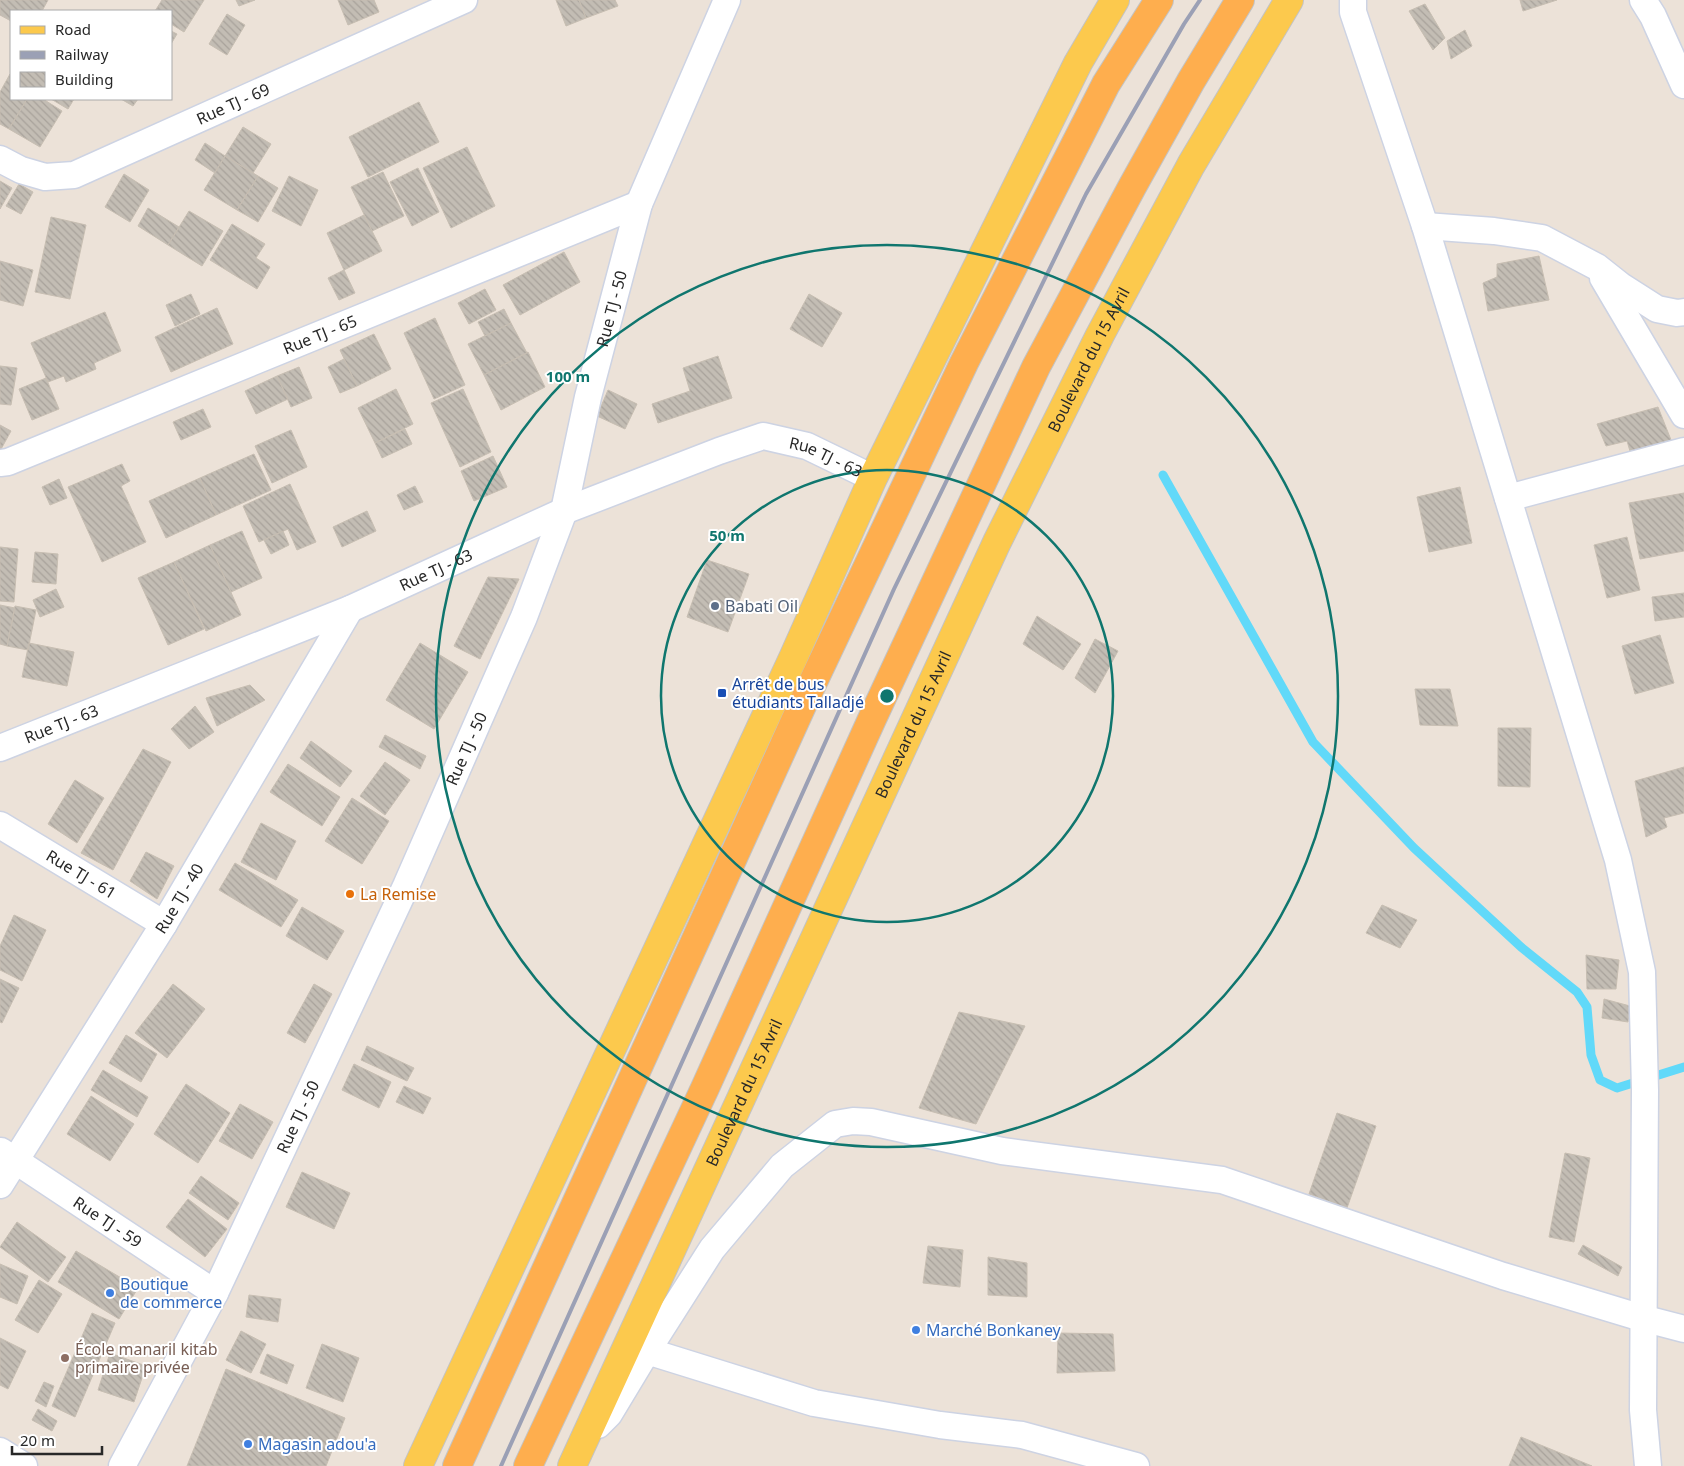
<svg xmlns="http://www.w3.org/2000/svg" width="1684" height="1466" font-family="'Noto Sans',sans-serif">
<style>
.lines{fill:none;stroke-linecap:round;stroke-linejoin:round}
.stream{stroke:#61d9f9;stroke-width:9}
.building{fill:url(#building-back-hatch);stroke:#c7beb2}
.minor-casing{stroke:#cdd3e3;stroke-width:29}
.primary-casing{stroke:#c3c3c3;stroke-width:30}
.trunk-casing{stroke:#c3c3c3;stroke-width:30}
.minor{stroke:#fff;stroke-width:26}
.primary{stroke:#fcc94d;stroke-width:28}
.trunk{stroke:#feae4e;stroke-width:28}
.rail{stroke:#9ba0b5;stroke-width:4}
.ring{fill:none;stroke:#0f766e;stroke-width:2.5}
.service-dot{fill:#5c6f8a;stroke:#fff;stroke-width:2}
.transit-dot{fill:#1a4fb4;stroke:#fff;stroke-width:2}
.food-dot{fill:#e8710a;stroke:#fff;stroke-width:2}
.shop-dot{fill:#3f7fe0;stroke:#fff;stroke-width:2}
.education-dot{fill:#8d6e63;stroke:#fff;stroke-width:2}
.labels{text-anchor:middle;dominant-baseline:central;stroke-width:4;stroke-linejoin:round;paint-order:stroke}
.street-label{font-size:16px;fill:#282828;stroke:#fff}
.service-label{font-size:16px;fill:#4e5e75;stroke:#fff;text-anchor:start}
.transit-label{font-size:16px;fill:#164399;stroke:#fff;text-anchor:start}
.food-label{font-size:16px;fill:#c56008;stroke:#fff;text-anchor:start}
.shop-label{font-size:16px;fill:#366cbe;stroke:#fff;text-anchor:start}
.education-label{font-size:16px;fill:#785e54;stroke:#fff;text-anchor:start}
.centre{fill:#0f766e;stroke:#fff;stroke-width:2.5}
.ring-label{font-size:15px;text-anchor:middle;font-weight:bold;fill:#0f766e;stroke:#fff;stroke-width:4;stroke-linejoin:round;paint-order:stroke}
</style>
<defs>
<pattern id="building-back-hatch" width="6" height="6" patternUnits="userSpaceOnUse" patternTransform="scale(1.25)"><rect width="6" height="6" fill="#c3bdb4"/><path d="M-1 5l2 2M0 0l6 6M5-1l2 2" fill="none" stroke="#a8a29b"/></pattern>
</defs>
<rect width="100%" height="100%" fill="#ece2d8"/>
<g class="lines">
<!-- stream -->
<path class="stream" d="M1163,475l150,267 101,106 107,99 56,45 10,15 4,48 9,25 17,8 67,-21"/>
</g>
<!-- building -->
<path class="building" d="M0,0h48l-6,11h-31v10l-11,-6z
M162,0h42l-20,32 -13,-8v-13h-16z
M236,0h19l-16,6z
M338,0h36l5,12 -31,13z
M556,0h23l7,18 -20,8z
M579,0h36l3,6 -32,12z
M1520,0h37l-34,11z
M1425,4l20,34 -12,12 -24,-39z
M227,14l18,11 -18,30 -18,-11z
M1465,30l7,16 -21,13 -4,-18z
M171,31l6,3 -6,10z
M10,74l1,25h16l-18,30 -9,-5v-32z
M27,99h16l19,12 -22,36 -31,-18z
M51,99h23l-6,10z
M121,99h17l-5,7z
M419,102l20,40 -71,35 -19,-40z
M243,127l28,17 -18,29 -28,-17z
M205,143l20,13 -10,17 -20,-13z
M467,147l28,59 -44,22 -28,-60z
M225,156l33,20 -21,34 -33,-20z
M418,168l21,44 -27,14 -22,-44z
M383,172l21,44 -32,15 -21,-44z
M124,174l25,16 -19,32 -25,-15z
M258,176l20,12 -20,34 -21,-12z
M289,176l29,14 -17,36 -29,-15z
M0,181l12,7 -12,21z
M19,184l14,8 -12,22 -15,-8z
M148,208l31,19 -11,18 -30,-19z
M189,211l34,20 -21,35 -34,-21z
M364,215l18,36 -38,19 -17,-37z
M51,217l35,8 -16,74 -35,-7z
M232,224l33,20 -9,14 14,9 -13,22 -47,-29z
M564,252l16,30 -60,33 -17,-30z
M1539,256l10,44 -61,11 -5,-28 14,-6v-13z
M0,261l33,9 -10,36 -23,-6z
M344,270l11,23 -16,7 -11,-22z
M485,289l11,21 -27,14 -11,-21z
M191,294l9,20 -25,12 -9,-21z
M809,294l33,19 -20,34 -32,-18z
M217,308l16,36 -62,28 -16,-35z
M504,309l7,14 -26,13 -7,-14z
M105,312l16,39 -27,12 2,6 -30,13 -2,-6 -16,6 -17,-39z
M435,318l30,67 -31,14 -30,-66z
M511,323l16,30 -43,22 -16,-31z
M374,334l17,35 -34,17 -17,-36z
M528,352l17,35 -44,23 -17,-35z
M718,356l14,42 -74,25 -6,-19 38,-13 -7,-23z
M344,359l13,27 -17,7 -12,-26z
M0,366l17,2 -6,37 -11,-1z
M299,367l13,31 -21,9 -14,-31z
M277,376l11,23 -32,15 -11,-23z
M46,378l13,31 -27,11 -13,-31z
M396,389l17,35 -38,19 -17,-35z
M463,389l28,63 -31,15 -29,-64z
M608,390l29,14 -12,25 -28,-13z
M1658,407l15,38 -41,13 -5,-17 -21,5 -9,-22z
M203,409l8,18 -30,13 -8,-18z
M0,425l11,6 -11,20z
M405,429l7,15 -30,14 -7,-15z
M291,430l16,37 -35,16 -17,-37z
M254,454l17,36 -55,25 -16,-37z
M493,456l14,31 -33,14 -13,-30z
M122,464l8,17 -9,5 25,56 -44,20 -34,-75z
M200,478l16,37 -50,23 -17,-37z
M59,479l8,19 -17,7 -8,-18z
M290,484l26,58 -19,8 -9,-21 -29,13 -16,-36z
M415,486l8,16 -19,8 -7,-15z
M1460,487l12,56 -43,9 -12,-55z
M1684,493v58l-44,8 -11,-56z
M367,511l9,20 -34,16 -9,-20z
M242,531l20,47 -31,14 -21,-47z
M283,531l6,14 -18,9 -7,-14z
M1627,537l13,53 -33,8 -13,-53z
M210,545l31,70 -35,16 -32,-69z
M0,547l18,2 -4,53 -14,-1z
M35,552l23,2 -2,30 -24,-2z
M707,560l42,14 -21,58 -41,-15z
M174,562l30,67 -36,16 -30,-67z
M488,577l31,2 -39,80 -26,-13z
M56,589l8,18 -24,10 -7,-17z
M1684,593v24l-29,4 -3,-24z
M0,605l15,3 -8,38 -7,-2z
M15,606l21,4 -8,40 -21,-4z
M1037,616l44,28 -18,26 -40,-26z
M1660,635l14,48 -39,11 -13,-48z
M1095,639l23,12 -23,42 -20,-15z
M29,643l45,9 -7,34 -45,-9z
M420,643l48,29 -34,57 -48,-29z
M250,685l15,15 -48,26 -11,-28z
M1415,689h35l8,37 -38,-1z
M195,706l19,26 -25,17 -18,-20z
M1498,728h33l-1,59 -32,-1z
M385,735l41,21 -6,13 -41,-22z
M311,741l41,30 -12,16 -40,-29z
M143,749l28,13 -58,108 -32,-17z
M385,762l25,18 -25,35 -25,-19z
M288,764l52,33 -18,29 -52,-34z
M1684,767v46l-20,5 3,9 -21,10 -11,-56z
M75,780l29,18 -27,45 -29,-19z
M352,798l37,23 -27,43 -37,-23z
M261,823l35,18 -20,39 -35,-18z
M146,852l28,14 -17,33 -27,-18z
M235,863l63,37 -17,27 -62,-37z
M1382,905l35,15 -17,28 -34,-15z
M302,907l42,24 -17,29 -41,-24z
M14,915l32,15 -24,51 -22,-11v-24z
M1586,955l33,5 -3,29h-29z
M0,979l19,9 -17,35 -2,-1z
M173,984l32,25 -38,49 -32,-25z
M314,984l18,10 -27,49 -18,-10z
M1604,999l26,7 -2,16 -26,-4z
M959,1012l66,14 -49,98 -57,-16z
M126,1035l31,19 -16,28 -32,-19z
M367,1046l47,22 -7,13 -46,-21z
M354,1064l37,18 -12,26 -37,-18z
M103,1070l45,27 -11,20 -46,-27z
M186,1084l44,29 -32,50 -44,-29z
M404,1086l27,12 -8,16 -27,-12z
M91,1096l43,28 -24,37 -43,-27z
M240,1104l33,18 -21,37 -33,-18z
M1337,1113l39,13 -29,82 -38,-14z
M1565,1153l25,5 -16,84 -25,-5z
M302,1172l48,21 -16,36 -48,-22z
M201,1176l38,27 -11,17 -39,-27z
M188,1199l39,30 -22,28 -39,-30z
M17,1222l49,35 -18,25 -48,-35z
M1583,1245l39,22 -4,9 -40,-22z
M928,1246l35,4 -3,37 -37,-4z
M76,1251l62,37 -19,31 -61,-37z
M988,1257l39,6v34l-39,-2z
M0,1264l28,12 -11,28 -17,-7z
M39,1280l23,14 -24,39 -23,-13z
M249,1295l32,4 -3,23 -32,-5z
M92,1313l23,10 -40,94 -23,-11z
M241,1331l25,13 -15,29 -25,-13z
M1058,1333l55,1 2,37 -58,2z
M0,1338l26,13 -18,38 -8,-4z
M322,1344l37,14 -16,44 -37,-14z
M110,1353l36,13 -12,36 -36,-12z
M267,1354l27,11 -7,19 -27,-11z
M226,1369l119,49 -19,48h-139z
M44,1382l10,4 -8,21 -11,-6z
M38,1409l19,12 -5,10 -20,-11z
M1521,1437l71,29h-83z"/>
<g class="lines">
<defs>
<g id="minor">
<path d="M1353,0v12l72,214 193,634 24,112 3,118 -2,320 5,56"/>
<path d="M1643,0l10,16 31,69"/>
<path id="s1" d="M0,159l21,11 24,7 29,-2 390,-175"/>
<path d="M1425,226l69,5 48,7 55,29 24,19 36,23 20,4 7,-1"/>
<path d="M1603,278l81,137"/>
<path id="s2" d="M0,463l8,-1 631,-258"/>
<path d="M1508,498l176,-47"/>
<path id="s3" d="M0,748l350,-139 214,-98 155,-60 44,-15 44,10 66,32"/>
<path id="s4" d="M0,825l164,99"/>
<path id="s5" d="M1,1151l214,142"/>
<path id="s6" d="M0,1185l164,-261 186,-315"/>
<path d="M647,1351l167,52 126,22 82,10 114,31"/>
<path d="M598,1425l11,-11 38,-63 65,-102 70,-83 53,-42 18,-3 18,1 131,29 220,29 281,96 139,42 42,11"/>
<path d="M0,1451l24,15"/>
<path id="s7" d="M122,1466l93,-173 191,-407 118,-269 40,-106 24,-114 51,-193 88,-204"/>
</g>
<g id="primary">
<path d="M418,1466l375,-808 80,-180 205,-415 37,-63"/>
<path id="s8" d="M572,1466l425,-924 103,-207 91,-170 98,-165"/>
</g>
<path id="trunk" d="M457,1466l348,-767 159,-336 142,-279 53,-84
M528,1466l177,-378 167,-369 164,-352 96,-180 59,-106 49,-81"/>
</defs>
<!-- minor casing -->
<use href="#minor" class="minor-casing"/>
<!-- primary casing -->
<use href="#primary" class="primary-casing"/>
<!-- trunk casing -->
<use href="#trunk" class="trunk-casing"/>
<!-- minor -->
<use href="#minor" class="minor"/>
<!-- primary -->
<use href="#primary" class="primary"/>
<!-- trunk -->
<use href="#trunk" class="trunk"/>
<!-- rail -->
<path class="rail" d="M501,1466l393,-877 192,-395 98,-170 16,-24"/>
</g>
<!-- distance rings -->
<g class="ring">
<circle cx="887" cy="696" r="226"/>
<circle cx="887" cy="696" r="451"/>
</g>
<!-- markers -->
<circle class="service-dot" cx="715" cy="606" r="5"/>
<rect class="transit-dot" x="717" y="688" width="10" height="10" rx="2.5"/>
<circle class="food-dot" cx="350" cy="894" r="5"/>
<g class="shop-dot">
<circle cx="110" cy="1293" r="5"/>
<circle cx="916" cy="1330" r="5"/>
<circle cx="248" cy="1444" r="5"/>
</g>
<circle class="education-dot" cx="65" cy="1358" r="5"/>
<g class="labels">
<!-- street labels -->
<g class="street-label">
<text stroke="none"><textPath href="#s1" startOffset="252">Rue TJ - 69</textPath></text>
<text stroke="none"><textPath href="#s7" startOffset="1261">Rue TJ - 50</textPath></text>
<text stroke="none"><textPath href="#s2" startOffset="345">Rue TJ - 65</textPath></text>
<text stroke="none"><textPath href="#s8" startOffset="1221">Boulevard du 15 Avril</textPath></text>
<text stroke="none"><textPath href="#s3" startOffset="891">Rue TJ - 63</textPath></text>
<text stroke="none"><textPath href="#s3" startOffset="471">Rue TJ - 63</textPath></text>
<text stroke="none"><textPath href="#s3" startOffset="66">Rue TJ - 63</textPath></text>
<text stroke="none"><textPath href="#s8" startOffset="816">Boulevard du 15 Avril</textPath></text>
<text stroke="none"><textPath href="#s7" startOffset="796">Rue TJ - 50</textPath></text>
<text stroke="none"><textPath href="#s4" startOffset="95">Rue TJ - 61</textPath></text>
<text stroke="none"><textPath href="#s6" startOffset="338">Rue TJ - 40</textPath></text>
<text stroke="none"><textPath href="#s8" startOffset="411">Boulevard du 15 Avril</textPath></text>
<text stroke="none"><textPath href="#s7" startOffset="391">Rue TJ - 50</textPath></text>
<text stroke="none"><textPath href="#s5" startOffset="128">Rue TJ - 59</textPath></text>
</g>
<!-- service labels -->
<g class="service-label">
<text x="725" y="606">Babati Oil</text>
</g>
<!-- transit labels -->
<g class="transit-label">
<text x="732" y="684">Arrêt de bus<tspan x="732" dy="18">étudiants Talladjé</tspan></text>
</g>
<!-- food labels -->
<g class="food-label">
<text x="360" y="894">La Remise</text>
</g>
<!-- shop labels -->
<g class="shop-label">
<text x="120" y="1284">Boutique<tspan x="120" dy="18">de commerce</tspan></text>
<text x="926" y="1330">Marché Bonkaney</text>
<text x="258" y="1444">Magasin adou'a</text>
</g>
<!-- education labels -->
<g class="education-label">
<text x="75" y="1349">École manaril kitab<tspan x="75" dy="18">primaire privée</tspan></text>
</g>
</g>
<circle cx="887" cy="696" r="8" class="centre"/>
<g class="ring-label">
<text x="568" y="382">100 m</text>
<text x="727" y="541">50 m</text>
</g>
<!-- legend -->
<rect x="10" y="10" width="162" height="90" fill="#ffffff" stroke="#a9a9a9"/>
<rect x="20" y="26" width="25" height="8" fill="#fcc94d" stroke="#a9a9a9"/>
<text x="55" y="35" font-size="15" fill="#282828">Road</text>
<rect x="20" y="51" width="25" height="8" fill="#9ba0b5" stroke="#a9a9a9"/>
<text x="55" y="60" font-size="15" fill="#282828">Railway</text>
<rect x="20" y="72" width="25" height="15" fill="url(#building-back-hatch)" stroke="#a9a9a9"/>
<text x="55" y="85" font-size="15" fill="#282828">Building</text>
<!-- scale -->
<path d="M12 1446v8h90v-8" fill="none" stroke="#282828" stroke-width="2.5"/>
<text x="20" y="1446" font-size="15" fill="#282828" stroke="#ffffff" stroke-width="4" paint-order="stroke">20 m</text>
</svg>
